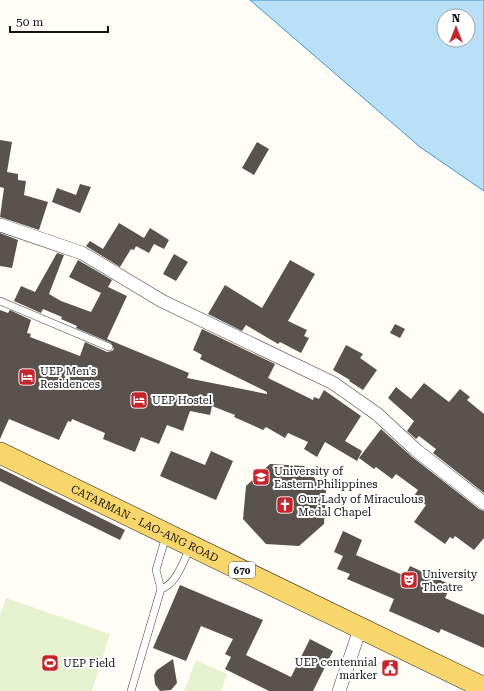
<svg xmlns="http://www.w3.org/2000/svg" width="484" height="691" font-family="'Roboto Serif',serif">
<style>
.pitch{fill:#e6f2cf}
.water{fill:#b9e0f7;stroke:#3f96cf;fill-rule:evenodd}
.building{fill:#5a524d}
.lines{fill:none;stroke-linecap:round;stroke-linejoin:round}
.service-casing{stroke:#444;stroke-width:8}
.minor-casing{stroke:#444;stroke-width:14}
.primary-casing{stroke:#222;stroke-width:22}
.service{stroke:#fff;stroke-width:7}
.minor{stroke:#fff;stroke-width:13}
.primary{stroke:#f9d66b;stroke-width:21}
.labels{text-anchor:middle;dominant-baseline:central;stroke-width:4;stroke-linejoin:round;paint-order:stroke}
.shield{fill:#fff;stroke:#585858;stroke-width:1}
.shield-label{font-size:10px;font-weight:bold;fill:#111}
.poi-label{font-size:11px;fill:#111;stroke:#fff;text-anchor:start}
.street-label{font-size:11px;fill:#111;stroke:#fff}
</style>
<rect width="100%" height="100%" fill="#fffdf5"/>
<!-- pitch -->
<path class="pitch" d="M6,598l104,36 -18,57h-92v-76z
M196,660l31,14 -6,17h-37z"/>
<!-- water -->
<path class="water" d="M250,0h234v191l-64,-44zM444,16h24v24h-24z"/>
<!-- building -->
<path class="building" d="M0,140l12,2 -5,30 11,2v6l8,1 -2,14 24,7 -9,28 -39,-13 4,-29 -4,-1z
M257,142l12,7 -15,26 -12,-7z
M80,184l11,3 -11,26 -28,-11 5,-14 19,7z
M119,223l25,15 6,-10 19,12 -5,9 -10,-5 -5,9 -13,-7 -2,4 -3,-1 -11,18 -34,-21 4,-5 13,8z
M0,233l18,7 -6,28 -12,-2z
M57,253l7,2 -15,39 12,7 30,11 10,-19 -32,-16 9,-17 34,20 -4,7 19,9 -20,43 82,34 -2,5 80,16v-2l-67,-33 2,-4 -9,-5 9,-21 73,35 -7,14 45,22 1,-3 5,2 5,-9 37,26 -16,25 17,10 -5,10 -32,-19 -8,15 -13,-8 4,-7 -20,-9 -3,5 -19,-11 -3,3 -29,-13 1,-2 -23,-9 -2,9 -20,-4 -7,20 -16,-6 -8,19 -18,-7 -6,15 -32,-13 2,-6 -33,-14 -1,3 -3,-1 -9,19 -50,-21 -9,20v-129l8,3 2,-3 21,10 -4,13 4,1 -1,3 50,19 5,-14 22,10 5,-1 2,-2 -3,-6 -35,-15 1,-2 -16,-7 1,-2 -19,-8 -2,4 -27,-12 7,-15 14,6z
M174,254l14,8 -12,19 -13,-7z
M290,260l25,14 -27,47 19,9 -3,6 5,2 -8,15 -21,-11 -2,2 -32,-19 -4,6 -34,-17 17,-29 37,23z
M395,324l10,5 -5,9 -10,-5z
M346,345l17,9 -3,4 17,12 -14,20 -14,-9 1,-1 -17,-10z
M424,383l25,19 11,-13 10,8 -3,3 17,14v79l-51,-40 3,-4 -17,-13 -3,3 -9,-8 7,-10 -26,-23 8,-11 15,12z
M381,429l30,27 68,53 5,2v27l-10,12 -19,-14 -2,3 -3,-2 -5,7 -31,-22 12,-17 -12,-9 4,-6 -22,-16 -4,5 -16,-12 -2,2 -15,-11z
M171,451l34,14 6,-14 22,10 -17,39 -56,-24z
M270,464l34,2 22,25 -2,33 -25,22 -33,-2 -23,-25 3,-33z
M0,468l125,62 -5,10 -120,-59z
M343,531l19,9 -6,15 49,21 5,-10 41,19 -6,13 39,17v33l-43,-19 -2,4 -50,-22 5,-12 -47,-20 3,-5 -13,-5 6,-13 -9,-4z
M180,585l83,35 -17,35 45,22 19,-38 23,12 -20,40h-44l-44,-22 6,-12 -6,-3 8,-15 -32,-13 -15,35 -33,-13z
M173,659l4,24 -6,7 -11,1 -5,-7 -1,-9 3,-5z"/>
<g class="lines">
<defs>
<path id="service" d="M0,301l109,46
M161,589c16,-5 22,-28 30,-43
M131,691l30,-102 -5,-19 10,-34"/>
<path id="minor" d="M0,225l82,28 80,48 171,82 44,31 39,36 68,53
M339,691l21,-62"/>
<g id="primary">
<path id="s1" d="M0,453l484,235"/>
</g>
</defs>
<!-- service casing -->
<use href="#service" class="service-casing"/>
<!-- minor casing -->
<use href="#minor" class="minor-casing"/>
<!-- primary casing -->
<use href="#primary" class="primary-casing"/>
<!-- service -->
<use href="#service" class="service"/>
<!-- minor -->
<use href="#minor" class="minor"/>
<!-- primary -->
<use href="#primary" class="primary"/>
</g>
<!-- icons -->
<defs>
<symbol id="hotel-square" viewBox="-11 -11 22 22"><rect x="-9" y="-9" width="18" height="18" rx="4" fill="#c4262e" stroke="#fff"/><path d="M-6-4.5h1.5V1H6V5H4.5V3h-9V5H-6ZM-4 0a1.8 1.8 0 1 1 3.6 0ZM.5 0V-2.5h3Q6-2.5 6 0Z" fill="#fff"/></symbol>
<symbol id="university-square" viewBox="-11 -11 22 22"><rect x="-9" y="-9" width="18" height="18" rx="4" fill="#c4262e" stroke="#fff"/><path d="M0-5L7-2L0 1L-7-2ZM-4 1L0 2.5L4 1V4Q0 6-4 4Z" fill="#fff"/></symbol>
<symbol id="church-square" viewBox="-11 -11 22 22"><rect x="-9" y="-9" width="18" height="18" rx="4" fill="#c4262e" stroke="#fff"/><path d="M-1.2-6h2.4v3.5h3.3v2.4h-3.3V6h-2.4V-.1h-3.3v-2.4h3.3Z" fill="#fff"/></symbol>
<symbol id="theatre-square" viewBox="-11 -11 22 22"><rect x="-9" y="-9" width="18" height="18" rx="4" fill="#c4262e" stroke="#fff"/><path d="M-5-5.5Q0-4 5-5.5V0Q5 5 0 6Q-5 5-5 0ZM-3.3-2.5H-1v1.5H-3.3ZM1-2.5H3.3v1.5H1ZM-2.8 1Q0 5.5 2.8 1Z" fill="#fff"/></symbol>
<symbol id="stadium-square" viewBox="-11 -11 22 22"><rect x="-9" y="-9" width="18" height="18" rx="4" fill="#c4262e" stroke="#fff"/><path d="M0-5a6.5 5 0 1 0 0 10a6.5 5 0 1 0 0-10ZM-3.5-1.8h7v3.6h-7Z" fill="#fff"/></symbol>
<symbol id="civic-square" viewBox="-11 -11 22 22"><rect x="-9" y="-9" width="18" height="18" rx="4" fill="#c4262e" stroke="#fff"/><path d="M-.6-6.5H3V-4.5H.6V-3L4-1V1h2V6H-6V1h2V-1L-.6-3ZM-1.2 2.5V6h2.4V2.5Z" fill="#fff"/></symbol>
</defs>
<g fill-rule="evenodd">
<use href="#hotel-square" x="17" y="367" width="20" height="20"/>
<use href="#hotel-square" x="129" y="390" width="20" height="20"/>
<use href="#university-square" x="251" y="467" width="20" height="20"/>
<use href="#church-square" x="275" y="495" width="20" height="20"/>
<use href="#theatre-square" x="399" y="570" width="20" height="20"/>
<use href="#stadium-square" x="40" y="653" width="20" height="20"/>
<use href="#civic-square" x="380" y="658" width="20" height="20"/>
</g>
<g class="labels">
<!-- shield labels -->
<rect class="shield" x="229" y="562" width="26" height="16" rx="3"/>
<g class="shield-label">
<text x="242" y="570">670</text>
</g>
<!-- poi labels -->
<g class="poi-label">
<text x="40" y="371">UEP Men's<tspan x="40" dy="13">Residences</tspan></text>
<text x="152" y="400">UEP Hostel</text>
<text x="274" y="471">University of<tspan x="274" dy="13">Eastern Philippines</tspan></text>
<text x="298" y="499">Our Lady of Miraculous<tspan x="298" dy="13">Medal Chapel</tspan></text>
<text x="422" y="574">University<tspan x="422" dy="13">Theatre</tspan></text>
<text x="377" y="662" text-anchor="end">UEP centennial<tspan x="377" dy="13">marker</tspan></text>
<text x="63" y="663">UEP Field</text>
</g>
<!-- street labels -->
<g class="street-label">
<text stroke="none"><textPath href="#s1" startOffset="161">CATARMAN - LAO-ANG ROAD</textPath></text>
</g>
</g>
<!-- north arrow -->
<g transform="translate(456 28)"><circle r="19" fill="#ffffff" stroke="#a0a0a0"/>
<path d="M0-3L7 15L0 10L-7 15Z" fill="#c4262e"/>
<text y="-6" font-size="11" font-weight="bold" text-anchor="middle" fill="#111111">N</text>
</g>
<!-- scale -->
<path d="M10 26v6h98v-6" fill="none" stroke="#111111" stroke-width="2"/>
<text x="16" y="26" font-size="12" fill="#111111" stroke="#ffffff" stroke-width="3" paint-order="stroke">50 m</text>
</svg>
